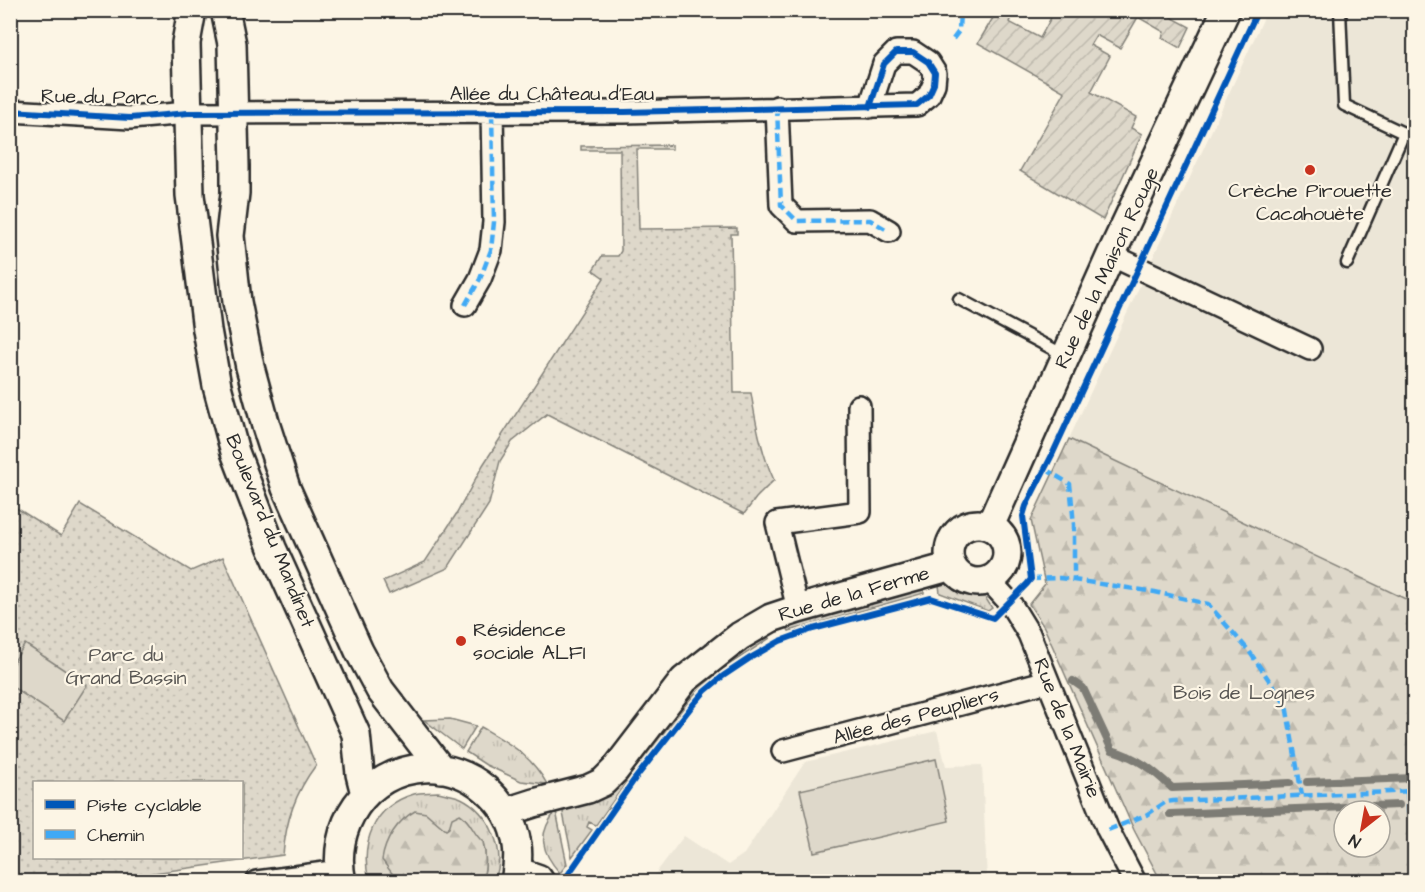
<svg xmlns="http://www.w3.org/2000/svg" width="1425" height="892" font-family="'Architects Daughter',sans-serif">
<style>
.built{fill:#ece6d7}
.grass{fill:url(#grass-tufts);stroke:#84827a;stroke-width:1.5}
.forest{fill:url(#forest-firs);stroke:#84827a;stroke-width:1.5;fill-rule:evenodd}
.park{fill:url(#park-dots);stroke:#84827a;stroke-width:1.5;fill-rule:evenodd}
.garden{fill:url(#garden-furrows);stroke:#84827a;stroke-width:1.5}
.pitch{fill:#ded8ca;stroke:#84827a;stroke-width:1.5}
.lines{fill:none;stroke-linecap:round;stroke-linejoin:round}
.stream{stroke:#7d7b74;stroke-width:8}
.service-casing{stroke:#2b2b2b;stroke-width:15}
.minor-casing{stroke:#2b2b2b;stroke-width:26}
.tertiary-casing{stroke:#2b2b2b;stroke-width:32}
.service{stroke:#fcf5e5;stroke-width:10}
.minor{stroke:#fcf5e5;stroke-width:21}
.tertiary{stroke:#fcf5e5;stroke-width:27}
.quiet{stroke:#3fa9f5;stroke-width:4.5;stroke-dasharray:9 4.5;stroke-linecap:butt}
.cycleway-casing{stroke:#fcf5e5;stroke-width:10}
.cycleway{stroke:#0057b8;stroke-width:6}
.poi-dot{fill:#c8321e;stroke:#fcf5e5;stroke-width:2}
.labels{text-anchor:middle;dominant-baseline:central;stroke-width:4.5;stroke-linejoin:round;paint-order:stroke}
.street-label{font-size:20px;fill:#2b2b2b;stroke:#fcf5e5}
.poi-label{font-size:20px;fill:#2b2b2b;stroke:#fcf5e5}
.park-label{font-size:20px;fill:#585653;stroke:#fcf5e5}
</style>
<defs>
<pattern id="grass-tufts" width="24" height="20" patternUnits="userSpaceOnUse" patternTransform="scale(1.5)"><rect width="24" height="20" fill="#ded8ca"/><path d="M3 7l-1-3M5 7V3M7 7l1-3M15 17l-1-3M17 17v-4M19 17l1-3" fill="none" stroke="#bfbaae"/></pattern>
<pattern id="forest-firs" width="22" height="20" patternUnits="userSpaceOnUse" patternTransform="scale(1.5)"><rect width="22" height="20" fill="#ded8ca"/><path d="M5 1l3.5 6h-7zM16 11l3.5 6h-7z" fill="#bfbaae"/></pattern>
<pattern id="park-dots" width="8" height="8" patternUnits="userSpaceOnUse" patternTransform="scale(1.5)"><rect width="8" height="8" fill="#ded8ca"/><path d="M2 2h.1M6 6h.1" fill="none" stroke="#bfbaae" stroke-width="1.8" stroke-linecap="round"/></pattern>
<pattern id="garden-furrows" width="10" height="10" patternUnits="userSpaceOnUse" patternTransform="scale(1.5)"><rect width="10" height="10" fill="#ded8ca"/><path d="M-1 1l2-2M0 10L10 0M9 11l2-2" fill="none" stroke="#bfbaae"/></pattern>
</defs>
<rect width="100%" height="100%" fill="#fcf5e5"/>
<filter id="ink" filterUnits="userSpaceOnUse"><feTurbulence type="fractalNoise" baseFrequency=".0167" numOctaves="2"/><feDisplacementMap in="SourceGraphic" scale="12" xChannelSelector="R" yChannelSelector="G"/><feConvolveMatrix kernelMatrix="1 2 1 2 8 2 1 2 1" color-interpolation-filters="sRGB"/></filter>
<g filter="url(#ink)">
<!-- built -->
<path class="built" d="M1267,11h147v592l-345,-164z
M937,731l9,35 36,-1 5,116 -338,1 35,-46 44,29 16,-11 61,-92z"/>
<!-- grass -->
<path class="grass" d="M955,583l30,14 7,11 -4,3 -48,-18 -1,-8z
M924,587v6l-135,38 -3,-6z
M767,633l3,5 -46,30 -30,27 -53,69 -4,-6 63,-79z
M450,719l26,7 -14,23 -38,-29z
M481,727c29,17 49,27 66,57l-26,-3 -35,-16 -20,-13z
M625,774l5,3 -34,48 -7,-3 -2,5 5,3 -20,27 -9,-44 2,-6z
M438,792c7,2 16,3 23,6 28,13 47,54 33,83h-13c6,-11 5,-27 2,-39l-34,-14 -3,2 -9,-6 -43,52 9,5h-34c-9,-38 4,-75 45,-87 7,-2 16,-1 24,-2z
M556,811l11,53 -7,9c-19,-21 -23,-39 -4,-62z"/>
<!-- forest -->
<path class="forest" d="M1069,439l345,164v278h-253l-27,-51 -90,-203 -15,-23 16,-20 -14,-64zM1344,811h36v36h-36z
M415,811l11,2 20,17 3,-2 3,-10 8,-4c11,7 13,20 23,28 3,12 4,29 -2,39h-78l-9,-5 -12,-16c3,-20 15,-39 33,-49z"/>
<!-- park -->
<path class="park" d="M672,145v4h-35l2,80 98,-1v6h-6l3,159h17c5,31 10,59 23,87l-18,18 -12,16 -197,-100 -35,28 -12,19 -11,43 -41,64 -59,26 -6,-13 42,-19 32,-49 26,-48 121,-187 -11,-8 9,-14h16l3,-5 -1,-101h-39v-4z
M10,504l51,32 19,-32 111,67 32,-14 93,208c-21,28 -30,55 -33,90l-187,26h-85zM34,782h208v76h-208z"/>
<!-- garden -->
<path class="garden" d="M997,11h17l-5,11 31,16 14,-26 -1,-1h107l30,16 -10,21 -18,-10 2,-6 -26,-15 -18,31 -24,-13 -6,10 20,11 -19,36 45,25 -5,11 11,6 -39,86 -83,-49 45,-79 -87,-49z"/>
<!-- pitch -->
<path class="pitch" d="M25,644l62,41 -23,36 -53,-35v-20z
M936,759l13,62 -135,31 -14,-62z"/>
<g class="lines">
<!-- stream -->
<path class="stream" d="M1073,681l10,7 29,62c26,8 40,19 60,38l118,-5
M1307,782l107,-4
M1170,814l229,-9"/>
<defs>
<path id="service" d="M1340,10l4,95 70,33
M1347,263l57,-130
M959,299l107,57"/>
<path id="minor" d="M777,107l4,98 16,16 73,-1 19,11
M10,111l120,7 58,-5 437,-1 292,-7 12,-10 5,-11 1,-11 -7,-11 -15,-10h-17l-12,12 -14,43
M1111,255l199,94
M465,305l15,-26 11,-29 3,-28 -2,-111
M989,580l21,23 19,31 79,196 27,52
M798,609l-21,-86 83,-11 -1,-106
M783,751l265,-70
M517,868l23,8 4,6
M257,882l83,-11"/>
<path id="tertiary" d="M192,10l-6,33 4,152 17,135 10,56 18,66 37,96 84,186 4,40 5,20
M225,10l7,34 3,122v27l-5,43 7,66 13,65 16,59 20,62 73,163 21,39 61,79
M949 553a29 29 0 1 1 58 0a29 29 0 1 1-58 0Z
M990,526l121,-271 115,-245
M506,812l28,-9 54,-14 15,-7 12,-12 69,-90 56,-44 31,-18 27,-9 154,-43
M342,882c-13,-55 24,-111 82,-114 45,-3 87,33 93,77 2,12 0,25 -2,37"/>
</defs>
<!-- service casing -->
<use href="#service" class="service-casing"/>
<!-- minor casing -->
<use href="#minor" class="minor-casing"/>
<!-- tertiary casing -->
<use href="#tertiary" class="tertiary-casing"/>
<!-- service -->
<use href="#service" class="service"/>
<!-- minor -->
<use href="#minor" class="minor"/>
<!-- tertiary -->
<use href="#tertiary" class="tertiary"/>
<!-- quiet -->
<path class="quiet" d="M953,39l6,-8 1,-21
M777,107l4,98 16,16 73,-1 19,11
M465,305l15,-26 11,-29 3,-28 -2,-111
M1045,469l25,15 4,41v55
M1031,579l29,-1 95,14 53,12 41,47 37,54 16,90
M1407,791l2,26 5,6
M1108,830l38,-15 20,-13 7,-1 241,-10"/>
<defs>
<path id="cycleway" d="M10,111l120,7 58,-5 437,-1 292,-7 12,-10 5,-11 1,-11 -7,-11 -15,-10h-17l-12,12 -14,43
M563,882l71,-102 58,-74 13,-15 18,-15 27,-18 30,-17 33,-12 118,-31 62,20 34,-34 4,-5 -8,-63 3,-10 26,-51 206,-445"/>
</defs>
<!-- cycleway casing -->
<use href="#cycleway" class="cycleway-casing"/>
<!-- cycleway -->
<use href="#cycleway" class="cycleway"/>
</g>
</g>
<!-- markers -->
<g class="poi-dot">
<circle cx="1310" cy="170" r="6"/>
<circle cx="461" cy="641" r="6"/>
</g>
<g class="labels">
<!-- street labels -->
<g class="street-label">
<text x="552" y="94">Allée du Château d'Eau</text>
<text transform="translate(100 97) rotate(1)">Rue du Parc</text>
<text transform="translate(1107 268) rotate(-65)">Rue de la Maison Rouge</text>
<text transform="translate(270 531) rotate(68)">Boulevard du Mandinet</text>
<text transform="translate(854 594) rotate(-16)">Rue de la Ferme</text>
<text transform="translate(916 716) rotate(-15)">Allée des Peupliers</text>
<text transform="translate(1067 728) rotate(68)">Rue de la Mairie</text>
</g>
<!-- poi labels -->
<g class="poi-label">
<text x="1310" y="191">Crèche Pirouette<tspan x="1310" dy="23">Cacahouète</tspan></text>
<text x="473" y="630" text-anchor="start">Résidence<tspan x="473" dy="23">sociale ALFI</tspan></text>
</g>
<!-- park labels -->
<g class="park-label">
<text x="126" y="655">Parc du<tspan x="126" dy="23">Grand Bassin</tspan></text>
<text x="1244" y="693">Bois de Lognes</text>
</g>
</g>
<!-- margin -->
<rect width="1425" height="892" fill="none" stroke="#fcf5e5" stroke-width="36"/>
<rect x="18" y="18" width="1389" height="856" fill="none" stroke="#2b2b2b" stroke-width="2" filter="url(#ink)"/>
<!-- legend -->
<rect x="33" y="781" width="210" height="78" fill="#fcf5e5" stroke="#a8a49b" stroke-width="1.5"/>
<rect x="45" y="800" width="30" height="9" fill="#0057b8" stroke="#a8a49b" stroke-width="1.5"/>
<text x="87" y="811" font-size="18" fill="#2b2b2b">Piste cyclable</text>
<rect x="45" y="830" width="30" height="9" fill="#3fa9f5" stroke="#a8a49b" stroke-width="1.5"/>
<text x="87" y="841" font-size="18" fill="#2b2b2b">Chemin</text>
<!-- north arrow -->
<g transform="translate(1362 829) rotate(211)"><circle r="28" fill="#fcf5e5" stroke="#a8a49b" stroke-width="1.5"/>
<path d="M0-4.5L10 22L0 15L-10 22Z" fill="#c8321e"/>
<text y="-9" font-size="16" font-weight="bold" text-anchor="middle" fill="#2b2b2b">N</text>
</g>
</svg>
